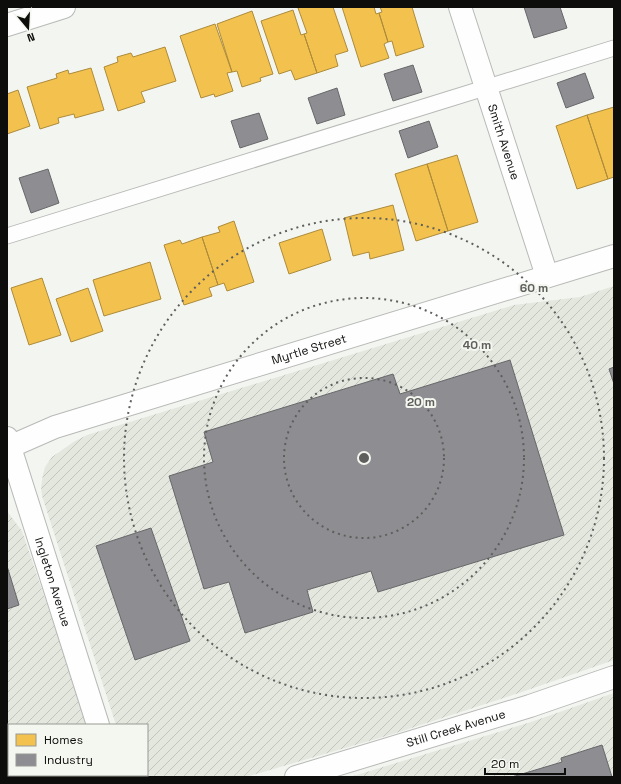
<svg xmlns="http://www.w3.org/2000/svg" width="621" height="784" font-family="'Space Grotesk',sans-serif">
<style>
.industrial{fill:url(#industrial-furrows)}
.homes{fill:#f2c14e;stroke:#ad8b3a}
.industry{fill:#8d8d92;stroke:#67676a}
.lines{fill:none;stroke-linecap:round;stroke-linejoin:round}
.lane-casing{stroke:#b8bab7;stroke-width:17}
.street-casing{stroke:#b8bab7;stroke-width:24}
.secondary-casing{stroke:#b8bab7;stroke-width:24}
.lane{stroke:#fdfefd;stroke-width:15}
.street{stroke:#fdfefd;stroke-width:22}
.secondary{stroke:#fdfefd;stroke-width:22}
.ring{fill:none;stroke:#5e5e5c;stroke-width:2;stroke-dasharray:2 4}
.labels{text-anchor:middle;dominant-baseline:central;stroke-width:4;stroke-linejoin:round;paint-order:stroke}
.street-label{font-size:12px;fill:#0d0d0b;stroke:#f4f6f0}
.centre{fill:#5e5e5c;stroke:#f4f6f0;stroke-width:2}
.ring-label{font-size:12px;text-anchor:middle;font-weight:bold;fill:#5e5e5c;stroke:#f4f6f0;stroke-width:4;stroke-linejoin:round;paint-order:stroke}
</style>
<defs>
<pattern id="industrial-furrows" width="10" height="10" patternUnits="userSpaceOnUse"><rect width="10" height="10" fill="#e3e7de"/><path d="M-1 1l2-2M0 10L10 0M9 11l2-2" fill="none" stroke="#c2c5bd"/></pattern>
</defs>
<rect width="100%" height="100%" fill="#f3f5f1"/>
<!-- industrial -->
<path class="industrial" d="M614,286v374l-92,32 -129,42 -147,43h-103l-1,-2h5v-50h-31l-74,-229 -1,-9 2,-13 2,-7 7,-10 23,-16 12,-6 427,-130 66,-8z
M7,511l15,20 66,194h-79v50h92v2h-94z
M614,693v84h-264l181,-55z"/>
<!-- homes -->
<path class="homes" d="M301,7h32l15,44 -13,4 3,11 -21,7 -13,-39 3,-1 -9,-25z
M342,7h32l2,7 3,-1 9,29 -4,2 5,14 -28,9z
M380,7h32l12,40 -28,9 -4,-15 -4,1 -9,-29 3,-1z
M293,10l8,25 3,-1 13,39 -22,7 -4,-10 -12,4 -18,-53z
M252,11l21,63 -13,4 1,3 -19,6 -5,-16 -5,1 -15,-48z
M215,24l17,48 -5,1 6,18 -18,6 -1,-3 -13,4 -21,-62z
M165,47l11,34 -35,11 4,10 -27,9 -14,-44 14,-5 -1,-5 14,-4 2,4z
M91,68l13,42 -29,8 -1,-4 -16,4 1,5 -19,6 -13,-42 30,-9 -1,-4 12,-4 1,4z
M18,90l12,36 -23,8v-40z
M614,107v70l-6,2 -21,-64z
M587,115l21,64 -31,10 -21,-63z
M457,155l21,67 -30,9 -21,-67z
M427,164l21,67 -32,10 -21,-67z
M393,205l11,45 -34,9 -1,-7 -16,4 -9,-38z
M234,221l20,61 -27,9 -3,-8 -6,2 -16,-48 18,-5 -2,-5z
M322,229l9,31 -42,14 -10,-31z
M202,237l16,48 -9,3 3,8 -28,9 -20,-60 16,-5 2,4z
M150,262l11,37 -57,17 -11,-36z
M42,278l19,57 -32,10 -18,-57z
M88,288l15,43 -32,11 -15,-43z"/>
<!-- industry -->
<path class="industry" d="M524,7h36l7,21 -33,10z
M413,65l9,27 -29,9 -9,-27z
M585,73l9,25 -28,10 -9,-25z
M337,88l8,27 -28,9 -9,-26z
M259,113l9,26 -28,9 -9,-27z
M429,121l9,26 -30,11 -9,-27z
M48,169l11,34 -28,10 -12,-35z
M510,360l54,175 -186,57 -7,-21 -64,19 6,22 -68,21 -16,-51 -25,7 -35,-113 44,-14 -9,-30 189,-58 7,20z
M614,367v17l-5,-15z
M151,528l39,113 -55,19 -39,-114z
M7,566l12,39 -12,4z
M602,745l10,32h-100l50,-15 -1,-4z"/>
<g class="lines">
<defs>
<path id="lane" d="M7,236l607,-188"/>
<g id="street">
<path id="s1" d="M460,7l87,269"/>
<path d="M7,25l57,-18"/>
<path id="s2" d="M7,438l91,287"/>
<path id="s3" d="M7,448l48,-21 559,-171"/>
<path d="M114,775l1,2"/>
</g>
<g id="secondary">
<path id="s4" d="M296,777l234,-71 84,-29"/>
</g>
</defs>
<!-- lane casing -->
<use href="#lane" class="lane-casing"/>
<!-- street casing -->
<use href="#street" class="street-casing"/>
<!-- secondary casing -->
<use href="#secondary" class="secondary-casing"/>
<!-- lane -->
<use href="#lane" class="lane"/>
<!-- street -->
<use href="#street" class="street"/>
<!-- secondary -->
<use href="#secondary" class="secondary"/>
</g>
<!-- distance rings -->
<g class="ring">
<circle cx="364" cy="458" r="80"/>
<circle cx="364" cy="458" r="160"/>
<circle cx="364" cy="458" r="240"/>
</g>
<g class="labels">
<!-- street labels -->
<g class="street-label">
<text stroke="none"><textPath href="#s1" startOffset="142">Smith Avenue</textPath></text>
<text stroke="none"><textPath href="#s3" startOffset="318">Myrtle Street</textPath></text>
<text stroke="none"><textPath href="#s2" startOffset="151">Ingleton Avenue</textPath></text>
<text stroke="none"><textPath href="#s4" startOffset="167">Still Creek Avenue</textPath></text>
</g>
</g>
<circle cx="364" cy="458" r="6" class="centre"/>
<g class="ring-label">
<text x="534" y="292">60 m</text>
<text x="477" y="349">40 m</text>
<text x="421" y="406">20 m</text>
</g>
<!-- border -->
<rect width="621" height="784" fill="none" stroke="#0d0d0b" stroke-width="16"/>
<!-- legend -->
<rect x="8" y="724" width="140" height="52" fill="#f4f6f0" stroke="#989994"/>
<rect x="16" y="734" width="20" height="12" fill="#f2c14e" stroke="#989994"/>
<text x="44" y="744" font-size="12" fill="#0d0d0b">Homes</text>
<rect x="16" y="754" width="20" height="12" fill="#8d8d92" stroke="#989994"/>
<text x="44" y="764" font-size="12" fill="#0d0d0b">Industry</text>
<!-- north arrow -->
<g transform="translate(28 28) rotate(162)" stroke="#f4f6f0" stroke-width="3" paint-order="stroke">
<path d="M0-3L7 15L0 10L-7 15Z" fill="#0d0d0b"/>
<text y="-6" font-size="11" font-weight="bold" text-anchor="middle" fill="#0d0d0b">N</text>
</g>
<!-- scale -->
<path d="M485 768v6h80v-6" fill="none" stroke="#0d0d0b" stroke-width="2"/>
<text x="491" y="768" font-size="12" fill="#0d0d0b" stroke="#f4f6f0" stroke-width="3" paint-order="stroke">20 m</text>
</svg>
